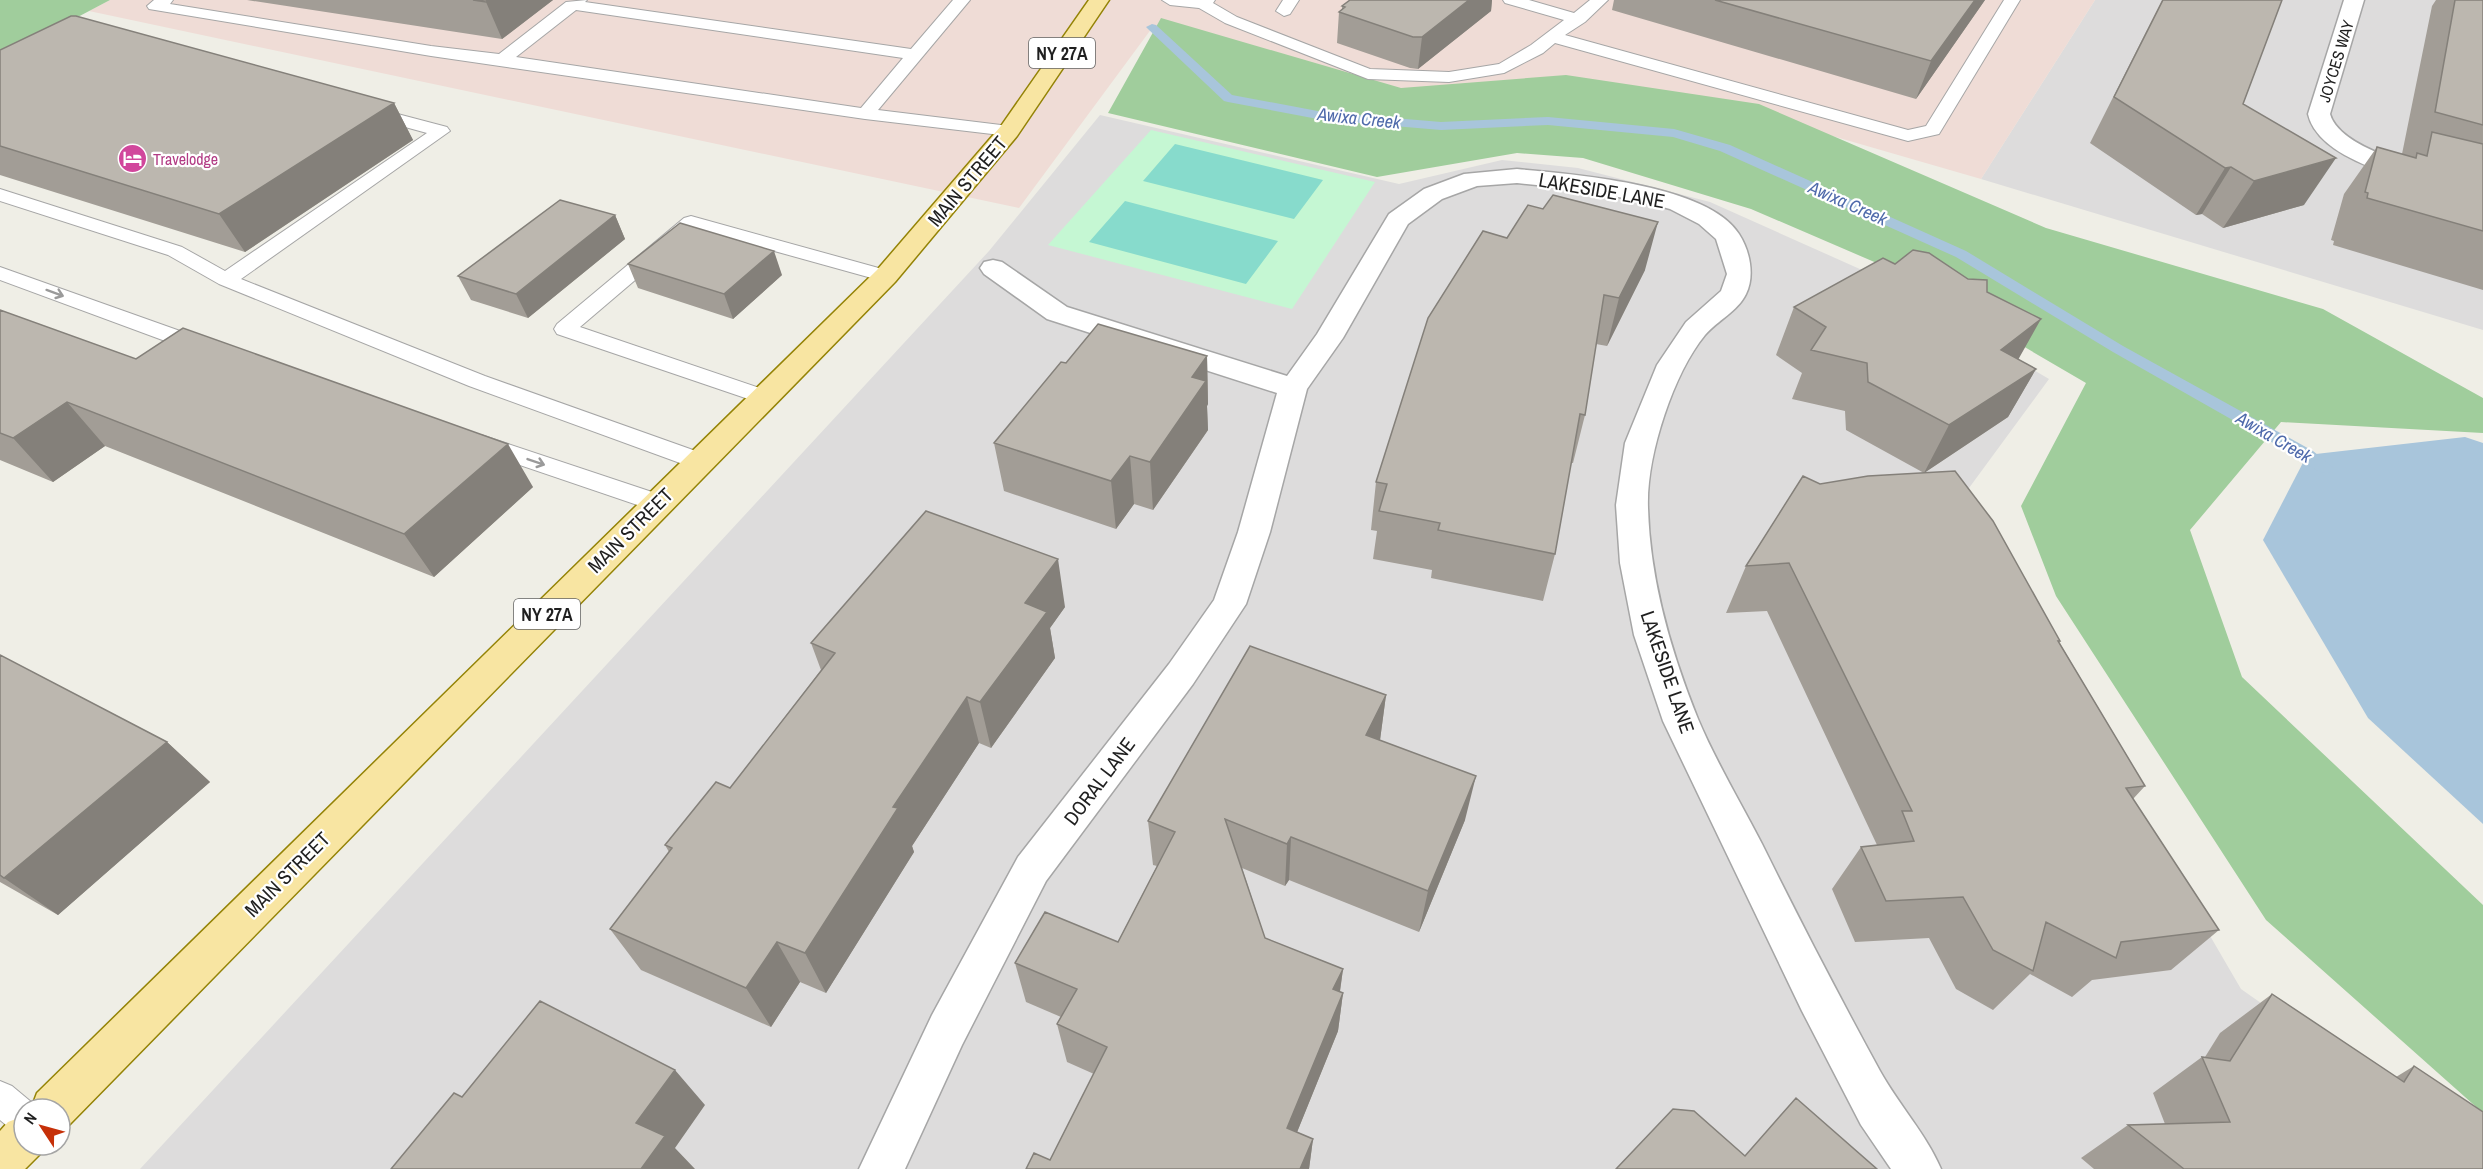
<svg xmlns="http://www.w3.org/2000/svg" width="2483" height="1169" font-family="'Archivo Narrow',sans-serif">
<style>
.residential{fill:#dddcdc}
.commercial{fill:#efdcd6}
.forest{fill:#a0cd9c}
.park{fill:#c5f7d3}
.pitch{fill:#87dbcc}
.water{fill:#a8c5db}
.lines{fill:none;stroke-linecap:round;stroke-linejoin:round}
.stream{fill:#a8c5db;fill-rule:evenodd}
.service-casing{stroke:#a6a6a6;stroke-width:2}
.minor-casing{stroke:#a6a6a6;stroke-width:3}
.primary-casing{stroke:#948306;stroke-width:3}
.service{fill:#fff;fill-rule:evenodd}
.minor{fill:#fff;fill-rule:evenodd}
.primary{fill:#f8e5a2;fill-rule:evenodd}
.wall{fill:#a29d96}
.shaded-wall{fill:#84807a}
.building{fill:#bcb7af;stroke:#84807a;stroke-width:1.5}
.oneway{stroke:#9a9a9a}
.labels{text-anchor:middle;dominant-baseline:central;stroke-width:4.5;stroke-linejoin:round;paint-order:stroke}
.far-street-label{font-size:16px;fill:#1f1f1f;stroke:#fff}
.far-hotel-label{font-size:16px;fill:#b23c85;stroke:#fff;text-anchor:start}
.shield{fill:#fff;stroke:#626262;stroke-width:1.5}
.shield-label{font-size:18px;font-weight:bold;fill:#1f1f1f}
.far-water-label{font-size:18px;font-style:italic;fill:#4f6aab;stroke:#fff}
.street-label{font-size:20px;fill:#1f1f1f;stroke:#fff}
</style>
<rect width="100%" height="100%" fill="#efeee6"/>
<!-- residential -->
<path class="residential" d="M2095,0h388v330l-502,-151z
M1100,115l299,69 103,-24 76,8 132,34 152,68 187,109 -91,124 283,486 242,170v10h-2343l849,-918z"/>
<!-- commercial -->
<path class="commercial" d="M110,0h1985l-114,179 -280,-81 -250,15 -299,-85 -133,180 -930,-197z"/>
<!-- forest -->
<path class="forest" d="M0,0h110l-110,58z
M1161,18l240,70 165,-13 193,29 287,124 277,81 160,89v35l-202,-11 -91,108 52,147 241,228v208l-217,-193 -210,-324 -35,-90 65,-123 -193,-113 -142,-61 -168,-51 -66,-5 -140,24 -269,-64z"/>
<!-- park -->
<path class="park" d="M1151,130l224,52 -83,127 -244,-64z"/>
<!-- pitch -->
<path class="pitch" d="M1175,144l148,36 -29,39 -151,-38z
M1125,201l153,40 -32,43 -157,-42z"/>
<!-- water -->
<path class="water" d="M2465,437l18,6v381l-115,-106 -105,-178 44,-85z"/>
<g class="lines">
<!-- stream -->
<path class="stream" d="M1152,24l4,1 76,70 91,17 118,10 107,-5 126,12 56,16 236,106 157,95 190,105 21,17 -2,4c-12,4 -21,-6 -31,-13l-188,-107 -157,-95 -236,-106 -47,-14 -125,-12 -107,5 -118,-10 -95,-18 -4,-1 -76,-72 -2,-2z"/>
<defs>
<path id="service" d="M154,0h19l-3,4 261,42 68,8 67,-52 21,-2 -2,2 326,47 42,-49h17l-92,110 131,16 6,1 3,4 -3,4 -6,1 -144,-17 -434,-63 -282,-47 -2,-3zM576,10l327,48 -42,50 -345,-51z
M1162,0h53l-2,3 24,14 133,52 79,3 50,-8 32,-19 33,-25 -59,-17 -2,-3h26l45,13 16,-13h18l-23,22 -20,13 343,95 18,-4 78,-126h16l-81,134 -31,7 -353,-98 -12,10 -39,20 -55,9 -81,-3 -143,-56 -26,-15 -29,-3z
M1283,0h16l-9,14 -6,2 -8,-5z
M371,107l76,20 3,4 -209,148 244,97 222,79 4,6 -4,6 -8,2 -8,-2 -222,-81 -250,-102 -51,-29 -168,-54v-12l182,58 43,24 202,-138 -62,-17 -3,-4 3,-4z
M691,216l202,56 3,4 -3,4 -7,2 -191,-53 -115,98 191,65 3,5 -3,5 -8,2 -206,-70 -3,-5 3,-5 127,-106z
M0,267l211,75 3,5 -3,5 -8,2 -8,-2 -195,-72z
M481,435l186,62 3,6 -3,6 -9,3 -185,-63 -4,-6 4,-6z
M0,1081l12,5 24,20 1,3h-13v26l-12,-5 -12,-10z"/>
<path id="minor" d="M2344,0h20l-34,114c11,40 117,60 153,69v14c-46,-11 -163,-29 -175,-83z
M1517,169c55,5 191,15 222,65 11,17 16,42 7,60 -8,17 -29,27 -41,41 -32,39 -59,122 -57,173 2,73 23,144 50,211 18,43 43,84 64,125 38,77 77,152 118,227 19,34 46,63 61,98h-50l-30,-44 -59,-114 -139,-290 -29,-86 -14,-72 -4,-58 9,-62 32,-78 29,-43 35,-31 6,-17 -11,-35 -17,-15 -29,-15 -26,-7 -67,-13 -60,-6 -40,3 -35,13 -34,25 -65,114 -36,51 -37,143 -24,72 -53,80 -147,197 -84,164 -57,124h-46l73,-154 86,-158 151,-193 45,-64 24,-68 39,-139 -230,-74 -63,-45 -4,-6 4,-6 9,-2 9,2 65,45 220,69 30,-42 72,-120 35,-25 40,-15z"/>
<path id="primary" d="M1089,0h20l-92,136 -122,146 -826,843 -9,3v-19h-29l6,-16 840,-823 124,-144z
M24,1116v29h19l-3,9 -15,15h-25v-38l8,-9z"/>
</defs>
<!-- service casing -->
<use href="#service" class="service-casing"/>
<!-- minor casing -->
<use href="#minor" class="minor-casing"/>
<!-- primary casing -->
<use href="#primary" class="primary-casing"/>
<!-- service -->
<use href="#service" class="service"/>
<!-- minor -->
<use href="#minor" class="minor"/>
<!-- primary -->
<use href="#primary" class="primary"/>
</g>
<!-- wall -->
<path class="wall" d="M247,0h306l-51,39z
M1350,0h142l-1,11 -73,58 -8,-1 -73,-25 2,-31 3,-2v-4z
M1614,0h371l-69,99 -304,-89z
M2162,0h120l-39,104 61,101 -81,23 -21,-14 -6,1 -106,-72z
M2436,0h47v290l-150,-45 1,-4 -3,-1 13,-46 33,-47 25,7 30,-148z
M0,50l394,53 19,37 -168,112 -245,-77z
M615,215l10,24 -97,79 -57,-18 -13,-24z
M1507,238l138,32 -38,76 -11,-2 -11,71 -12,48h-2l-16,91 -12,47 -112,-23 1,-8 -59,-11 4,-28 -6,-1 5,-48z
M628,264l154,11 -49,44 -95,-31z
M1895,264l92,28 31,67 18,10 -28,48 -84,56 -78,-43 -1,-19 -53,-12 10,-26 -26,-18 18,-48z
M0,310l136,49 397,128 -99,90 -329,-131 -52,36 -53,-22z
M1207,356l1,48 -1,2 1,24 -55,80 -19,-6 -18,25 -112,-38 -10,-48 72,-80z
M1803,476l257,165 -1,1 86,144 -12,13 86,131 -48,40 -79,10 -20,17 -42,-23 -37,36 -37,-21 -27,-51 -74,4 -23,-53 29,-42 16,-2 -110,-234 -41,2 20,-47z
M1065,607l-15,21 5,30 -64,90 -12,-5 -67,103 2,6 -88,141 -26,-11 -29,45 -130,-57 -31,-41 59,-77 -4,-7 65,-57 91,-118 -10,-27z
M0,655l167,87 43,40 -152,133 -58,-33z
M1386,695l-6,45 85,80 -46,112 -130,-52 -4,6 -43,-18 23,70 78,31 -3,23 3,1 -5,38 -41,101 16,7 -4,30h-283l24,-9 44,-86 -27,-12 -10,-38 4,-7 -35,-15 -11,-39 103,-21 39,-76 -4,-1 -5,-44z
M2272,994l124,83 18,-11 69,103h-389l-13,-11 47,-33 37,-1 -12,-31 49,-36h3l15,-24z"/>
<!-- shaded-wall -->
<path class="shaded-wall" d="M488,0h65l-51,39 -16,-37z
M1469,0h23l-1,11 -73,58 4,-32z
M1975,0h10l-69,99 15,-38z
M394,103l19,37 -168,112 -26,-38z
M2336,158l-32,47 -81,23 31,-47z
M2231,167l-29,47 -6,1 29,-47z
M615,215l10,24 -97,79 -12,-24z
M1658,222l-13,48 -38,76 12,-48z
M774,251l8,24 -49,44 -9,-25z
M2041,319l-27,48 -13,-17z
M1207,356l1,48 -1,2 1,24 -55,80 -3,-48 42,-85z
M2036,369l-28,48 -84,56 25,-48z
M67,402l38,44 -52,36 -40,-44z
M508,444l25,43 -99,90 -30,-43z
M1130,456l4,48 -18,25 -5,-48z
M1058,559l7,48 -15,21 5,30 -64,90 -11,-46 45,-99z
M1386,695l-6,45 -14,-5z
M967,697l12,46 -67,103 2,6 -88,141 -21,-40 88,-146z
M167,742l43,40 -152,133 -54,-37z
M1476,776l-11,44 -46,112 9,-41z
M1291,837l-2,43 -4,6 2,-42z
M777,942l23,40 -29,45 -25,-39z
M1343,969l-5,35 5,-11 -5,38 -53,131 2,-34 46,-139z
M675,1070l30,35 -30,43 20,21h-54l-5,-46z
M1313,1139l-4,30h-9z"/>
<!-- building -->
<path class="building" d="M473,0h15l-2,2z
M1350,0h119l-47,37h-9l-74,-25 6,-5 -3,-1z
M1715,0h260l-44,61z
M2163,0h119l-39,104 93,54 -82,23 -23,-14 -6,1 -111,-71z
M2455,0h28v125l-48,-13z
M71,16h5l318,87 -175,111 -219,-68v-96z
M2432,132l51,12v87l-116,-33 1,-5 -3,-1 12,-45 39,11 1,-5 10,3z
M1553,195l105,27 -39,76 -15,-3 -19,120 -5,-1 -25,140 -117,-24 2,-7 -61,-12 8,-27 -11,-2 52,-164 55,-87 24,7 21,-33 15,4z
M560,200l55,15 -99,79 -58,-18z
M680,223l94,28 -50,43 -96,-30z
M1913,250l16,3 39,26 19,1v12l54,27 -40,31 35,19 -87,56 -81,-43 -1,-19 -56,-13 15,-23 -32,-20 89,-49 12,6z
M0,310l136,49 47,-31 325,116 -104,90 -337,-132 -54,36 -13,-5z
M1098,324l109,32 -15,21 14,4 -56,81 -20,-6 -19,25 -117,-38 67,-81 5,1z
M1955,471l38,50 67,120h-2l87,145 -19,2 93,142 -98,12 -5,16 -70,-36 -13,49 -40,-21 -30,-53 -77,4 -25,-54 53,-6 -12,-30h10l-123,-248 -43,3 57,-90 17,8 48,-8z
M926,511l132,48 -33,44 22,9 -67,90 -13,-5 -74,110 5,1 -93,145 -28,-11 -31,46 -136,-59 62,-81 -7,-3 51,-63 14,6 105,-135 -24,-10z
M1250,646l136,49 -20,40 110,41 -48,115 -137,-54 -4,7 -62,-25 40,119 78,31 -10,20 10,4 -56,135 26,11 -13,30h-274l8,-16 16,7 57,-113 -50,-23 20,-35 -62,-26 30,-51 73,30 57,-110 -27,-11z
M0,655l167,87 -163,136 -4,-3z
M2272,994l132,88 10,-16 69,46v57h-299l-56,-44 102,-3 -28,-65 28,4z
M540,1001l135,69 -39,53 29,13 -24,33h-250l63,-76 8,4z
M1796,1098l81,71h-261l57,-60 21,2 51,45z"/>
<!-- one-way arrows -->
<defs><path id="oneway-shaft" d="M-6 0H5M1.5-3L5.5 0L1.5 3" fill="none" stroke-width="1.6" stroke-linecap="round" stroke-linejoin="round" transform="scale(1.5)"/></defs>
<g class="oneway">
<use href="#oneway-shaft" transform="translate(55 293) rotate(20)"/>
<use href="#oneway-shaft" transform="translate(536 462) rotate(19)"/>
</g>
<!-- icons -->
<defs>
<symbol id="hotel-disc" viewBox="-11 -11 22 22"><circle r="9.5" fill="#d1479c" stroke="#fff"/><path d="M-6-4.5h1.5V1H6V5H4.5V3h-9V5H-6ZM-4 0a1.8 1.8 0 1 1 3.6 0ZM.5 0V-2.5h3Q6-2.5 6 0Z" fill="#fff"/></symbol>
</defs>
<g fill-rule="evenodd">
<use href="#hotel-disc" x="116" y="142" width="33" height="33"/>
</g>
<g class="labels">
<!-- far-street labels -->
<g class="far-street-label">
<text transform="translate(2336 61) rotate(-73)">JOYCES WAY</text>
</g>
<!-- far-hotel labels -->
<g class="far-hotel-label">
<text x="153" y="159">Travelodge</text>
</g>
<!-- shield labels -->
<g class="shield">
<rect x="1029" y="38" width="66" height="30" rx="4.5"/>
<rect x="514" y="599" width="66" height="30" rx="4.5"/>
</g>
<g class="shield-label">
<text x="1062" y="53">NY 27A</text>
<text x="547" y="614">NY 27A</text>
</g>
<!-- far-water labels -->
<g class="far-water-label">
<text transform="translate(1359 118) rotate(6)">Awixa Creek</text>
<text transform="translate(1848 203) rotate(24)">Awixa Creek</text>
<text transform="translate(2274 437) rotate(30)">Awixa Creek</text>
</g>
<!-- street labels -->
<g class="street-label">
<text transform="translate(967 181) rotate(-50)">MAIN STREET</text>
<text transform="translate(1602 190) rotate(10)">LAKESIDE LANE</text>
<text transform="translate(630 530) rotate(-45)">MAIN STREET</text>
<text transform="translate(1668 672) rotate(71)">LAKESIDE LANE</text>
<text transform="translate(1099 781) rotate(-53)">DORAL LANE</text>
<text transform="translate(287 874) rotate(-45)">MAIN STREET</text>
</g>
</g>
<!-- north arrow -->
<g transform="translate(42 1127) rotate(306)"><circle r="28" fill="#ffffff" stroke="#a5a5a5" stroke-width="1.5"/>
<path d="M0-4.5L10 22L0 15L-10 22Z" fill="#c63008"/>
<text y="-9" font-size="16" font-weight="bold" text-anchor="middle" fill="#1f1f1f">N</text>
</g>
</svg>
